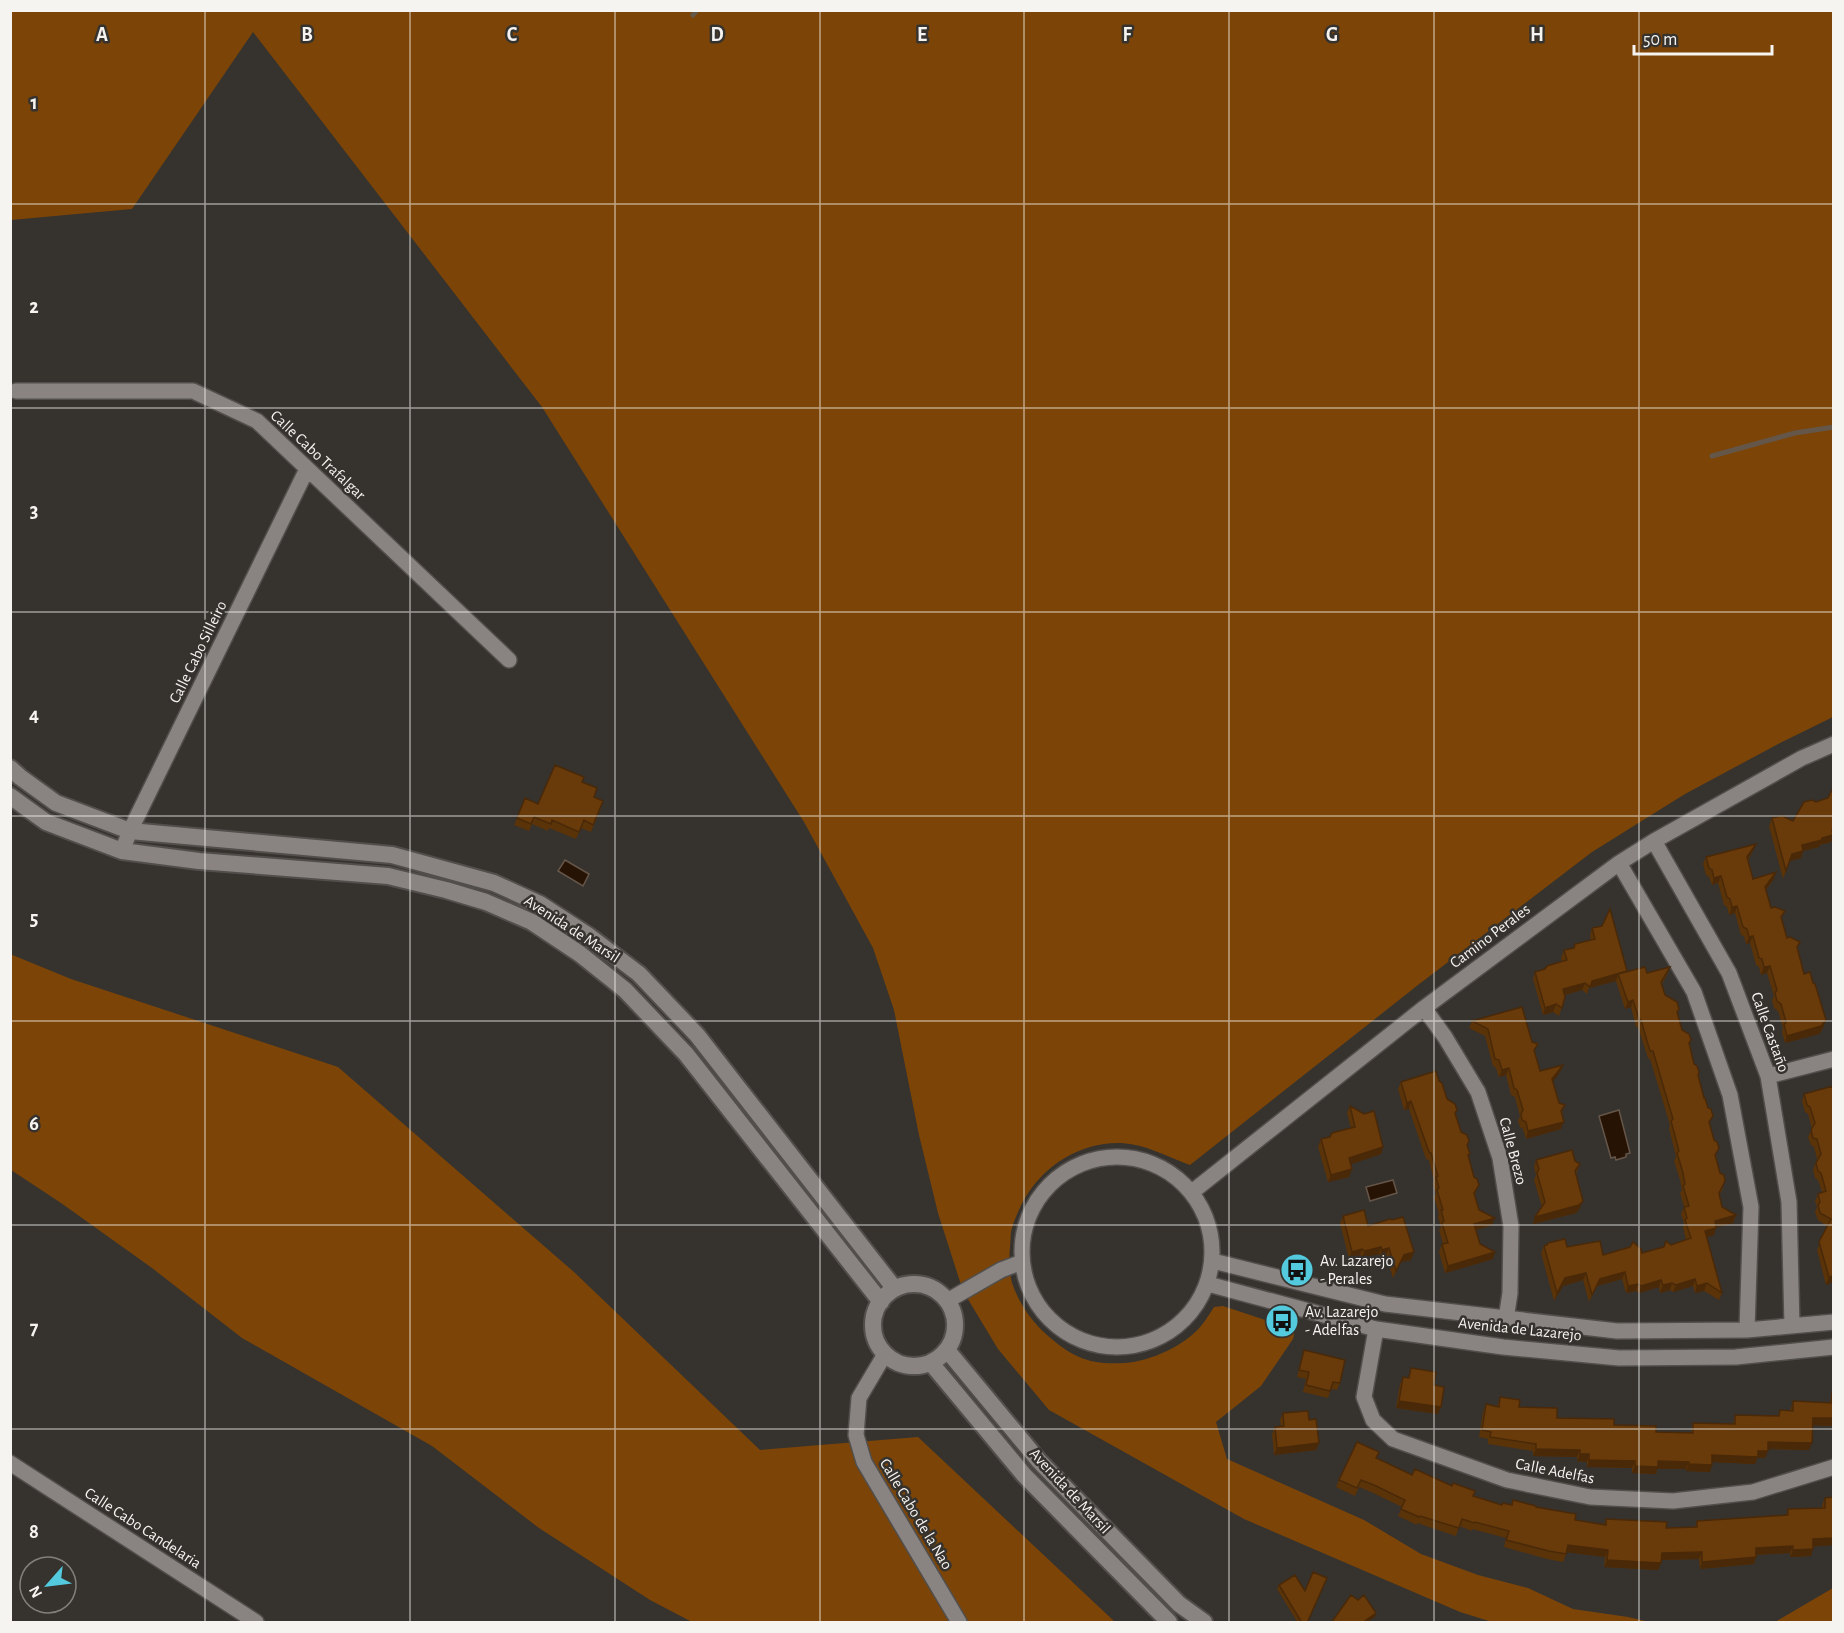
<svg xmlns="http://www.w3.org/2000/svg" width="1844" height="1633" font-family="'Alegreya Sans',sans-serif">
<style>
.green{fill:#7c4507}
.water{fill:#271303;stroke:#65564a;stroke-width:1.5}
.lines{fill:none;stroke-linecap:round;stroke-linejoin:round}
.stream{stroke:#65564a;stroke-width:5}
.minor-casing{stroke:#514e4b;stroke-width:18}
.tertiary-casing{stroke:#514e4b;stroke-width:20}
.minor{stroke:#898481;stroke-width:15}
.tertiary{stroke:#898481;stroke-width:16}
.wall{fill:#5a3309}
.shaded-wall{fill:#4a2908}
.building{fill:#693b0b;stroke:#4a2908;stroke-width:1.5}
.grid{fill:none;stroke:#f6f4f1;stroke-width:1.5;stroke-opacity:0.55}
.labels{text-anchor:middle;dominant-baseline:central;stroke-width:5;stroke-linejoin:round;paint-order:stroke}
.street-label{font-size:16px;fill:#f6f4f1;stroke:#36322e}
.poi-label{font-size:16px;fill:#f6f4f1;stroke:#36322e;text-anchor:start}
.grid-label{font-size:20px;text-anchor:middle;font-weight:bold;fill:#f6f4f1;stroke:#36322e;stroke-width:5;stroke-linejoin:round;paint-order:stroke}
</style>
<rect width="100%" height="100%" fill="#36322e"/>
<!-- green -->
<path class="green" d="M11,11h1822v706l-53,26 -95,51 -93,58 -174,133 -228,180c-23,-8 -44,-21 -69,-22 -45,-1 -85,27 -103,69 -2,5 -5,11 -6,16 -2,6 -1,13 -2,19 -1,11 -1,24 2,36 7,20 19,38 35,52 26,23 43,30 78,28 26,-2 59,-17 76,-37 5,-6 9,-13 13,-19l9,-1 72,24 -2,9 -32,47 -45,36 11,37 137,61 57,34 57,21 50,13 45,21 55,8 21,5h-157l-32,-10 -216,-93 -195,-109 -51,-61 -35,-58 -25,-78 -19,-78 -25,-125 -21,-62 -69,-126 -262,-415 -289,-375 -121,177 -121,11z
M10,954l61,25 267,88 236,205 186,178 158,-13 197,185h-423l-42,-22 -111,-72 -107,-82 -190,-108 -90,-70 -91,-65 -50,-33z
M1833,1588v34h-58z"/>
<!-- water -->
<path class="water" d="M565,860l24,14 -6,12 -25,-15z
M1619,1110l11,43 -4,1v3l-10,3 -1,-3 -4,1 -12,-42z
M1393,1180l4,13 -27,8 -4,-14z"/>
<g class="lines">
<!-- stream -->
<path class="stream" d="M693,15l4,-5
M1712,456l83,-23 39,-6"/>
<defs>
<path id="minor" d="M16,391h177l64,30 252,239
M1654,841l75,132 39,103 21,126 3,124
M122,851l8,-20 177,-362
M1619,863l75,129 36,103 21,112 -4,123
M1424,1008l21,29 33,55 22,66 11,68 -1,67 -4,26
M1768,1076l66,-17
M1022 1252a95 95 0 1 1 190 0a95 95 0 1 1-190 0Z
M1192,1192l232,-184 195,-145 35,-22 148,-83 32,-14
M1213,1261l172,43 232,27 130,-1 87,-8
M1208,1284l168,45 127,18 116,11 117,-1 98,-10
M947,1301l54,-31 21,-8
M1376,1329l-12,68 9,23 20,19 114,41 83,17 83,4 80,-9 81,-25
M885,1354l-26,44 -3,37 8,27 95,160
M10,1463l246,159"/>
<path id="tertiary" d="M10,768l10,9 36,26 74,28 262,24 102,28 46,21 49,32 50,38 58,61 198,254
M10,796l36,26 76,29 77,10 189,15 58,14 40,12 46,20 48,32 45,36 61,64 195,248
M873 1325a41 41 0 1 1 82 0a41 41 0 1 1-82 0Z
M947,1350l92,111 140,143 25,18
M931,1363l93,112 145,147"/>
</defs>
<!-- minor casing -->
<use href="#minor" class="minor-casing"/>
<!-- tertiary casing -->
<use href="#tertiary" class="tertiary-casing"/>
<!-- minor -->
<use href="#minor" class="minor"/>
<!-- tertiary -->
<use href="#tertiary" class="tertiary"/>
</g>
<!-- wall -->
<path class="wall" d="M583,782l18,26 -10,24 -10,-4 -5,11 -27,-11 -1,3 -16,-7 -3,7 -15,-6 3,-7 21,-14z
M1833,788v48l-2,6 -11,3 -1,2 -16,4 -2,7 -11,3 -7,18 -14,-53 3,-8 21,3 23,-19 12,-4z
M1756,844l-3,7 -5,9 5,19h21l-8,11 5,18 11,11 5,19 10,11 7,25 9,9 13,37 -3,8 -4,6 -34,9 -3,-11 1,-4 -5,-17 -4,-3 -2,-8 2,-4 -7,-23 -6,2 -2,-8 -3,-2 -6,-22 -4,1 -2,-8 -3,-1 -6,-22 -6,2 -2,-8 -3,-2 -6,-22 -6,2 -3,-8 -3,-2 -3,-11 3,-7z
M1592,928l35,44 20,1 23,-6 -3,8 -5,9 3,11 14,14 -1,4 4,17 9,10 -2,5 5,19 5,8 -1,5 12,47 13,65 -4,6 3,12 14,8 -3,8 -17,4 -2,8 -7,2 15,56 -3,7 -15,-9 -9,2 -2,-7 -20,6 -3,-2 -10,3 -1,-6 -20,6 -3,-2 -10,2 -4,-14 -25,7 -8,16 -6,-22 -20,6 -9,15 -13,-48 3,-7 23,1 36,8 39,-2 44,-13 -3,-13 1,-3 -3,-10 3,-7 -4,-14 2,-3 -2,-10 -6,-19 2,-4 -7,-29 1,-3 -20,-66 -2,-1 -10,-31h-2l-5,-20 -6,2 -9,-28 -27,7 -2,6 -5,-4 -17,5v2l-6,19 -6,-4 -10,3 -10,-36 2,-7 10,-3 17,-7 -1,-4 3,-8 10,-2 17,-8 -1,-4z
M1472,1021l63,31 5,19 23,-6 -3,7 -7,9 10,32 -1,1 -1,15 -35,10 -3,-10 -3,-2 -2,-6 2,-5 -5,-19 -4,-2 -5,-20 -7,2 -3,-9 -3,-2 -8,-30 -16,-8z
M1439,1081l8,18 9,15 5,18 8,9 -2,5 1,12 8,34 -1,3 4,15 13,15 -16,5 4,14 13,15 -48,14 -6,-21 3,-8h1l-4,-14 2,-3 -3,-10 1,-3 -5,-17 2,-3 -3,-10 1,-3 -5,-21 -3,-1 -17,-50 -5,1 -6,-21 3,-7z
M1833,1086v196l-7,3 -9,-35 10,-24 -9,-6 -3,-8 2,-5 -2,-6 3,-7 4,-2 -4,-12 -3,-2 -2,-8 4,-11 -3,-12 -3,-2 -3,-8 4,-8 -4,-15 -3,-2 -3,-11 2,-7z
M1350,1106l33,41 -2,7 -30,10 -2,13 -21,5 -10,-35 3,-8 9,-2 21,-9 -4,-15z
M1536,1160l39,1 5,3 -4,10 4,34 -4,5 -43,11 2,-7 7,-10 -8,-27 2,-5 -2,-8z
M1343,1216l25,10 43,34 -10,2 -8,16 -7,-23 -6,2 -1,-3 -17,4 -3,-1 -10,2 -9,-36z
M1304,1350l36,33 -3,7 -6,-1 -3,9 -25,-6 3,-13 -9,-2z
M1411,1368l23,17 4,29 -42,-6 4,-24 3,-7 5,1z
M1832,1392l1,34 -21,-1 -3,25 -41,-1 -3,9h-8l-2,6 -43,-2 -2,10 -24,-1v-2h-29l-1,5 -24,-1v-5l-45,-1v-5l-10,-1v-4l-44,-1v-5l-45,-7v-5l-9,-2 4,-25 3,-8 11,2 3,-9 19,10 38,11 57,7 42,7h35l2,-9 40,1 2,-9 43,1 2,-6 10,1 3,-10 37,2z
M1283,1413l26,7 10,23 -3,7 -42,5 -2,-21 3,-7h6l-1,-7z
M1376,1458l36,17 90,30h9l2,-5 62,20 29,4 2,-5 60,9 29,-1 2,-6 89,-6 2,-6 34,-1v-3l3,-7 8,-1v48l-20,1 -2,10 -21,1v-4l-34,2v2l-2,7 -54,5 -1,-10 -38,1 -3,10 -54,-3 1,-10 -38,-5 -4,10 -16,-3 -43,-12 2,-9 -34,-9v2l-13,-5 -3,10 -39,-13v2l-19,-9 4,-9 -31,-15 -12,-5 -4,9 -19,-9 3,-7z
M1279,1585l29,38h-10l-21,-34z"/>
<!-- shaded-wall -->
<path class="shaded-wall" d="M1833,829v7l-2,6 -11,3 2,-7z
M1822,840l-3,7 -16,4 -2,7 -11,3 2,-7 10,-9z
M1756,844l-3,7 -9,13 3,-7z
M1776,872l-2,7 -12,15 3,-7z
M1721,876l-3,7 -6,2 2,-7z
M1737,906l-2,7 -6,2 3,-8z
M1753,936l-3,7 -4,1 3,-7z
M1770,966l-3,7 -6,2 3,-8z
M1627,971l-9,3 -2,7 -27,7 3,-7z
M1585,983l-3,7 -22,6 3,-7z
M1633,1000l-2,7 -6,2 3,-7z
M1556,1004l-3,8 -10,3 2,-7z
M1826,1020l-3,8 -4,6 -34,9 2,-7z
M1563,1065l-3,7 -10,14 2,-7z
M1509,1068l-3,7 -7,2 3,-7z
M1411,1101l-2,8 -5,1 3,-7z
M1564,1122l-3,7 -35,10 2,-8z
M1383,1147l-2,7 -35,12 3,-8z
M1352,1169l-3,8 -21,5 3,-7z
M1583,1201l-3,7 -4,5 -43,11 2,-7z
M1736,1215l-3,8 -21,6 3,-8z
M1495,1218l-3,7 -21,6 3,-7z
M1716,1228l-2,7 -12,4 3,-8z
M1381,1247l-2,7 -17,4 3,-7z
M1389,1248l-3,7 -6,2 2,-7z
M1362,1249l-3,8 -10,2 3,-7z
M1414,1252l-3,8 -10,2 -8,16 11,-23z
M1495,1252l-2,7 -48,14 3,-7z
M1625,1272l-3,7 -25,7 -8,16 11,-23z
M1586,1273l-3,7 -20,6 -9,15 3,-8 8,-15z
M1833,1276v6l-7,3 3,-8z
M1695,1279l-2,7 -20,6 3,-7z
M1661,1280l-2,7 -20,6 2,-7z
M1672,1283l-2,7 -10,3 3,-8z
M1707,1283l-3,8 -9,2 2,-7z
M1638,1284l-2,7 -10,2 2,-7z
M1399,1401l42,6 -3,7 -42,-6z
M1813,1418h20v8l-23,-1z
M1768,1442l44,1 -3,7 -44,-1z
M1319,1443l-3,7 -42,5 3,-7z
M1536,1449l44,1 -3,7 -44,-1z
M1758,1451h10l-3,7h-8l-2,6 -46,-2 3,-7z
M1580,1454h9l-2,8 -10,-1z
M1589,1460l46,1 -3,7 -45,-1z
M1658,1461l31,1 -3,7h-29l-1,5 -24,-1 3,-7z
M1689,1464l23,1 -2,7 -24,-1z
M1833,1538v7l-23,2 3,-8z
M1568,1545l40,5 -3,7 -40,-5z
M1793,1546l-3,7 -37,2 3,-7z
M1813,1549l-2,7 -21,1 3,-7z
M1702,1552l-3,7 -40,1 3,-7z
M1756,1557l-2,7 -54,5 2,-7z
M1607,1560l54,3 -3,7 -54,-3z
M1376,1613l-1,4 -9,6h-4z"/>
<!-- building -->
<path class="building" d="M555,765l29,12 -2,5 15,6 -3,9 9,4 -10,24 -9,-5 -5,12 -27,-12 -1,4 -17,-7 -3,7 -14,-6 8,-20 13,6z
M1833,788v41l-1,1 1,5 -11,3v2l-20,5 1,6 -11,3 -6,17 -14,-53 10,-2 11,5 11,-19 8,-2 4,2 12,-4z
M1756,844l-9,13 6,22 23,-7 -11,15 6,21 4,-1 10,4 -4,6 6,21 3,-1 10,5 -3,5 7,27 6,-2 3,11 2,1 11,36 -5,6 -34,10 -3,-11 2,-3 -5,-18 -4,-3 -2,-8 2,-3 -7,-24 -6,1 -2,-8 -3,-1 -6,-22 -4,1 -2,-8 -4,-2 -6,-21 -5,1 -2,-8 -3,-2 -6,-21 -7,2 -2,-8 -3,-2 -3,-11z
M1610,909l17,62 -35,10 -2,6 -5,-4 -22,6 2,8 -3,11 -6,-4 -11,4 -10,-36 10,-3 2,-3 20,-6 -3,-10 10,-2 1,-4 20,-5 -3,-11 10,-2z
M1645,967l2,6 23,-6 -9,15 4,13 12,7 2,7 -2,3 5,18 7,4 2,6 -2,3 5,21 3,2 2,6 -1,3 6,23h1l3,10 3,1 2,7 -4,6 5,18 3,2 2,6 -4,7 5,18 4,2 1,6 -6,12 3,14 14,8 -21,6 1,7 -11,3 17,62 -15,-10 -10,3 -2,-7 -19,6 -4,-2 -9,2 -2,-5 -20,6 -3,-2 -10,2 -3,-14 -25,7 -8,16 -6,-22 -21,5 -8,15 -13,-47 3,-1 1,-2 17,-4 2,8 33,-6 3,14 27,-8 3,-5 8,7 1,4 22,-6 2,-6 5,4 20,-7 -6,-18 2,-2 -3,-11 5,-1 -6,-20 2,-2 -2,-11 -6,-20 2,-2 -8,-30 2,-2 -20,-68h-3l-9,-31 -2,-1 -6,-19 -5,2 -10,-28z
M1522,1007l10,35 6,2 -4,6 6,21 23,-6 -11,14 7,24 6,2 -4,6 3,11 -36,9 -2,-9 -4,-2 -1,-6 2,-4 -6,-20 -3,-2 -5,-20 -7,2 -3,-10 -4,-1 -7,-30 -16,-8z
M1436,1071l3,10 3,2 5,16 8,5 2,6 -2,3 6,19 6,3 2,6 -2,4 3,9 -2,1 6,22 3,2 2,6 -5,8 5,17 16,8 -21,6 6,20 15,8 -47,14 -6,-22 6,-1 -6,-20 2,-2 -3,-11h2l-6,-20 2,-2 -3,-11 2,-1 -7,-23 -2,-1 -18,-51 -4,2 -6,-21z
M1833,1086v190l-4,1 -10,-35 12,-23 -11,-6 -2,-8 2,-3 -2,-8 8,-3 -5,-18 -3,-2 -2,-8 5,-9 -4,-15 -4,-1 -2,-8 4,-7 -5,-16 -3,-2 -3,-11z
M1350,1106l14,8 10,-3 9,36 -34,11 3,11 -21,6 -10,-36 9,-2 2,-4 23,-6z
M1572,1150l3,11 5,3 -5,7 8,30 -4,4 -44,12 10,-15 -8,-29 2,-4 -3,-9z
M1364,1210l4,16 22,-7 2,1 11,-3 11,35 -10,3 -8,16 -7,-23 -7,2 -1,-3 -16,4 -3,-2 -10,3 -9,-36z
M1304,1350l41,10 -5,23 -7,-1 -3,9 -24,-6 3,-13 -10,-2z
M1411,1368l25,4 -2,13 10,2 -3,20 -42,-6 4,-24 6,1z
M1832,1392h1v26h-20l-1,25 -44,-1v9h-10v6l-46,-2v10l-23,-1v-2l-31,-1v6l-23,-1v-5l-46,-1v-6h-9v-4l-44,-1v-5l-46,-7 1,-5 -9,-2 4,-26 13,3 1,-10 20,3 -1,7 38,1v10l57,1v6l42,1v6l37,1v-10l42,1v-9l44,1 1,-6 13,1v-10l39,2z
M1308,1411l1,9 7,-1 3,24 -42,5 -2,-21 9,-1 -1,-13z
M1357,1442l22,10 -3,6 36,17 3,-6 37,17 1,-3 22,8 -2,5 29,9 1,-2 9,2 1,-5 23,6v1l40,7 -1,6 31,5v-6l61,3 -1,6 31,-1v-6l91,-6v-6l37,-1v-10l8,-1v41l-20,1v10l-20,1v-4l-37,2v9l-54,5v-10l-40,1 -1,10 -54,-3 1,-10 -40,-5 -2,9 -17,-3 -43,-11 3,-9 -34,-9 -1,1 -12,-4 -3,9 -39,-12 -1,1 -18,-8 4,-9 -31,-15 -13,-5 -4,8 -18,-8z
M1313,1572l14,6 -20,45h-5l-23,-38 16,-10 10,16z
M1351,1595l7,5 6,-5 12,18 -14,10h-31z"/>
<!-- grid -->
<path class="grid" d="M205,10v1612M410,10v1612M615,10v1612M820,10v1612M1024,10v1612M1229,10v1612M1434,10v1612M1639,10v1612M10,204h1824M10,408h1824M10,612h1824M10,816h1824M10,1021h1824M10,1225h1824M10,1429h1824"/>
<!-- icons -->
<defs>
<symbol id="bus-disc" viewBox="-11 -11 22 22"><circle r="9.5" fill="#54cade" stroke="#36322e"/><path d="M-5-6H5V4H4V6H2V4H-2V6H-4V4H-5ZM-3.5-4V0h7V-4ZM-3.5 1.2v1.5H-2V1.2ZM2 1.2v1.5H3.5V1.2Z" fill="#111"/></symbol>
</defs>
<g fill-rule="evenodd">
<use href="#bus-disc" x="1278" y="1251" width="38" height="38"/>
<use href="#bus-disc" x="1263" y="1302" width="38" height="38"/>
</g>
<g class="labels">
<!-- street labels -->
<g class="street-label">
<text transform="translate(318 455) rotate(43)">Calle Cabo Trafalgar</text>
<text transform="translate(198 652) rotate(-64)">Calle Cabo Silleiro</text>
<text transform="translate(572 929) rotate(33)">Avenida de Marsil</text>
<text transform="translate(1490 936) rotate(-37)">Camino Perales</text>
<text transform="translate(1770 1032) rotate(70)">Calle Castaño</text>
<text transform="translate(1513 1151) rotate(75)">Calle Brezo</text>
<text transform="translate(1520 1329) rotate(6)">Avenida de Lazarejo</text>
<text transform="translate(1555 1471) rotate(11)">Calle Adelfas</text>
<text transform="translate(1070 1491) rotate(47)">Avenida de Marsil</text>
<text transform="translate(916 1514) rotate(59)">Calle Cabo de la Nao</text>
<text transform="translate(143 1528) rotate(33)">Calle Cabo Candelaria</text>
</g>
<!-- poi labels -->
<g class="poi-label">
<text x="1320" y="1261">Av. Lazarejo<tspan x="1320" dy="18">- Perales</tspan></text>
<text x="1305" y="1312">Av. Lazarejo<tspan x="1305" dy="18">- Adelfas</tspan></text>
</g>
</g>
<g class="grid-label">
<text x="102" y="41">A</text>
<text x="307" y="41">B</text>
<text x="512" y="41">C</text>
<text x="717" y="41">D</text>
<text x="922" y="41">E</text>
<text x="1127" y="41">F</text>
<text x="1332" y="41">G</text>
<text x="1537" y="41">H</text>
<text x="34" y="109">1</text>
<text x="34" y="313">2</text>
<text x="34" y="517">3</text>
<text x="34" y="721">4</text>
<text x="34" y="925">5</text>
<text x="34" y="1130">6</text>
<text x="34" y="1334">7</text>
<text x="34" y="1538">8</text>
</g>
<!-- border -->
<rect width="1844" height="1633" fill="none" stroke="#f6f4f1" stroke-width="24"/>
<!-- north arrow -->
<g transform="translate(48 1585) rotate(242)"><circle r="28" fill="#36322e" stroke="#83807c" stroke-width="1.5"/>
<path d="M0-4.5L10 22L0 15L-10 22Z" fill="#54cade"/>
<text y="-9" font-size="16" font-weight="bold" text-anchor="middle" fill="#f6f4f1">N</text>
</g>
<!-- scale -->
<path d="M1634 45v9h138v-9" fill="none" stroke="#f6f4f1" stroke-width="3"/>
<text x="1643" y="45" font-size="18" fill="#f6f4f1" stroke="#36322e" stroke-width="4.5" paint-order="stroke">50 m</text>
</svg>
